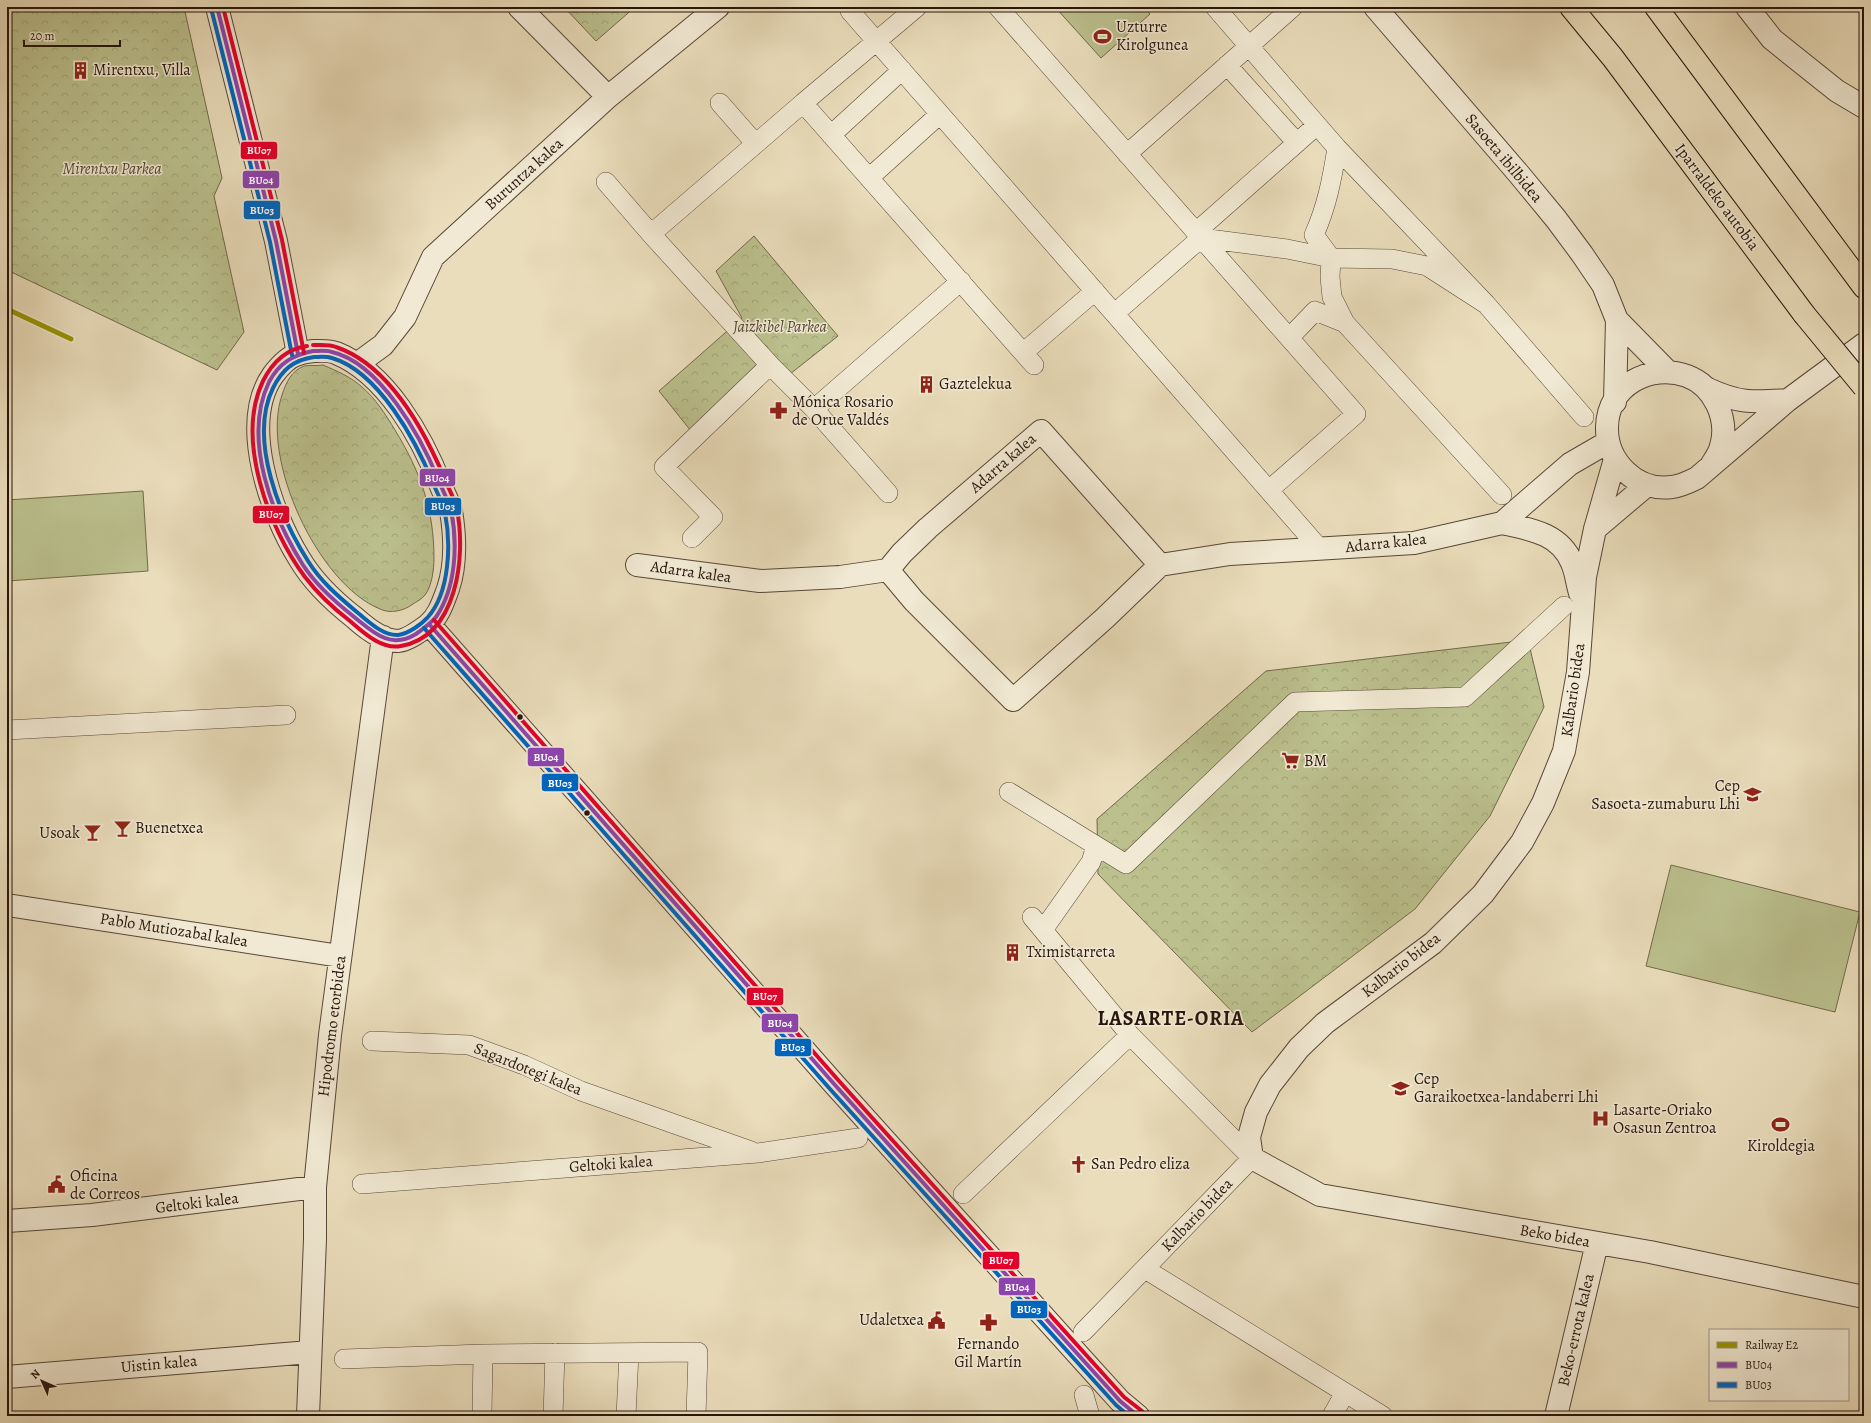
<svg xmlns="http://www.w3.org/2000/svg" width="1871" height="1423" font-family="Alegreya,serif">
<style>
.park{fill:url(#park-crowns);stroke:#716a4c}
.pitch{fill:#bbc08d;stroke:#716a4c}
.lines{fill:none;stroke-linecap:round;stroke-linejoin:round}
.pedestrian-casing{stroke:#584738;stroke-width:20}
.minor-casing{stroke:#584738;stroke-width:24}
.tertiary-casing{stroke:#584738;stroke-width:24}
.motorway-casing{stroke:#27150c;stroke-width:24}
.pedestrian{stroke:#f1e9d3;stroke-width:19}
.minor{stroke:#f1e9d3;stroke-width:22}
.tertiary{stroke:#f1e9d3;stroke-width:22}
.motorway{stroke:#eaddbb;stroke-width:22}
.motorway-bridge-casing{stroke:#27150c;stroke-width:24;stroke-linecap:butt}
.motorway-bridge{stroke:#eaddbb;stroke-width:22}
.bus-1-casing{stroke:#f1e9d3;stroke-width:7}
.bus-2-casing{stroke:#f1e9d3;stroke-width:7}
.bus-3-casing{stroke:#f1e9d3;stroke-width:7}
.bus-1{stroke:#8e44ad;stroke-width:4}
.bus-2{stroke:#0065bd;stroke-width:4}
.bus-3{stroke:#e4002b;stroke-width:4}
.rail-1-casing{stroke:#f1e9d3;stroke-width:8}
.rail-1{stroke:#979403;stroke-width:5}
.bus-dot{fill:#27150c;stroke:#f1e9d3;stroke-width:1.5}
.labels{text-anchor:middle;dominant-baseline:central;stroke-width:3;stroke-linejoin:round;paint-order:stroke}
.poi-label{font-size:16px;fill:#27150c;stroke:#f1e9d3;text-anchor:start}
.street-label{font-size:16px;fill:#27150c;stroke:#f1e9d3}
.park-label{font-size:16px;font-style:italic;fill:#534833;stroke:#f1e9d3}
.district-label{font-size:20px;font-weight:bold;letter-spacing:1px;fill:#27150c;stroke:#f1e9d3}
.line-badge{stroke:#f1e9d3;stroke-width:1.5}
.badge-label{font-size:11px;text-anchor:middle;font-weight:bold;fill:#fff}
</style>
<defs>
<pattern id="park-crowns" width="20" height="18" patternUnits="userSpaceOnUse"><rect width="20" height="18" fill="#bbc08d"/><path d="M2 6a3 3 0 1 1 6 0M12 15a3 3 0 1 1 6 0" fill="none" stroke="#a1a478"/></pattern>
</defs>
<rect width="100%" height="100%" fill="#eaddbb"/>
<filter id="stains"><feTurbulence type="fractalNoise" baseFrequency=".005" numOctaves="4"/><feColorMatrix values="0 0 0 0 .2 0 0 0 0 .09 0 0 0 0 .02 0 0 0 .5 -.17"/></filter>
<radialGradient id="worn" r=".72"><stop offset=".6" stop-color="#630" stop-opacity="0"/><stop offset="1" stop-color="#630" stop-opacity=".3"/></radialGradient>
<!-- park -->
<path class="park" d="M7,7h177l38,171 -8,18 30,136 -27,38 -210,-100z
M564,7h71l-39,34z
M754,236l84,100 -53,42 -9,-11 -81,69 -36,-45 83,-73 -26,-47z
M323,365c14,6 28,12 39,22 13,11 24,28 33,43 25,41 39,79 39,128 0,11 -2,28 -9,37 -3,4 -9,7 -12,9 -9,7 -23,10 -33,5 -62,-25 -120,-150 -98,-214 4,-12 9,-24 22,-29 6,-1 14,0 19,-1z
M1528,640l16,67 -54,109 -75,93 -163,123 -154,-158 -1,-55 169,-148z"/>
<!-- pitch -->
<path class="pitch" d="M1055,7h89l6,7 -49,44z
M143,491l5,80 -141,10v-81z
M1671,865l189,47 -25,100 -189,-46z"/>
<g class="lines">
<defs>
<path id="pedestrian" d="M917,7l-114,96 231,262
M998,7l358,407 -87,76
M1215,7l122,141 149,156
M850,11l470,538
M1227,65l70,78
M720,103l35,40
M831,135l71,-65
M1127,154l166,-147
M869,178l71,-64
M606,182l45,52 152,-131
M1196,232l121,-107
M651,234l119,131
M1331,258l-17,-23c13,-29 18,-56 23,-87
M1115,313l86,-75 86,11 44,9
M1345,323l-13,-26 -2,-20 1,-19 61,1 35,7 59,38 98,113
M1289,338l26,-27 30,12 157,172
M1024,352l71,-61
M888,493l-74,-84 147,-128
M692,538l21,-21 -49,-50 106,-102 44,44
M7,730l279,-15
M1009,792l117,72 169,-162 170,-5 99,-91
M1032,917l98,118 122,123 -169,174
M1043,930l48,-68 5,-16
M372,1041l97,4 55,20 57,26 170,60
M362,1184l396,-31 100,-15
M963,1194l167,-159
M1145,1269l238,147
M483,1354l215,-2 -2,64
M344,1359l139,-5 -1,62
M1084,1395l6,21
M553,1416l2,-63
M626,1416l3,-63
M1332,1416l13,-23"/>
<path id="minor" d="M519,7l89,90
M1375,7l143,166 38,46 26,35 21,31 14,35 50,51
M1747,7l25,32 65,52 27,16
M313,351c7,0 16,-1 23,2 50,20 86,84 105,133 3,8 8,16 10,25 4,24 5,54 -3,78 -5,13 -9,27 -20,36 -8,6 -20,15 -30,16 -16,0 -32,-13 -43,-23 -22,-17 -42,-36 -56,-60 -28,-45 -60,-135 -26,-183 6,-8 15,-18 25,-21 5,-2 11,-2 15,-3z
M357,364l26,-19 22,-28 28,-60 175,-160 110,-90
M1708,389c32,15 46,13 80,11
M1615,402l2,-82
M1615,459l-20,70 -10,48 -7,95 -14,79 -21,52 -21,39 -39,52 -50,49 -108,80 -26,25 -29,37 -14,27 -7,25 3,21 68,37 330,57 214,45
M1712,464c3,-5 8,-12 9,-18 8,-27 -7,-60 -34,-70 -37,-13 -79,9 -80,51 -1,35 30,65 65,60 9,-1 17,-5 25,-9l91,-78 76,-56
M1502,523c27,6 58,10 70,40 4,9 5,20 8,30
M1595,529l52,-44
M637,565l123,16 80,-4 48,-7 14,-17 26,-25 113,-97 119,134 -55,53 -92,82 -99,-99 -26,-31
M1160,565l70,-11 184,-11 88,-20 68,-59 38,-22
M429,624l406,461 256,284 29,32 18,15
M7,905l333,51
M7,1221l85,-6 223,-28
M7,1377l303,-25
M308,1416l7,-177v-52l15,-152 53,-398
M1556,1416l41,-173"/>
<path id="tertiary" d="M217,7l59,234 22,113"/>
<path id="motorway" d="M1571,7l42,51 191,256
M1656,7l208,280"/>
</defs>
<!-- pedestrian casing -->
<use href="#pedestrian" class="pedestrian-casing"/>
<!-- minor casing -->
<use href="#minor" class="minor-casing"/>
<!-- tertiary casing -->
<use href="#tertiary" class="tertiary-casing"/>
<!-- motorway casing -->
<use href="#motorway" class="motorway-casing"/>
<!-- pedestrian -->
<use href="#pedestrian" class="pedestrian"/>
<!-- minor -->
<use href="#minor" class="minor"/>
<!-- tertiary -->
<use href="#tertiary" class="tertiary"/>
<!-- motorway -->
<use href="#motorway" class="motorway"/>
<defs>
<path id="motorway-bridge" d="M1804,314l60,73"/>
</defs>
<!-- motorway-bridge casing -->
<use href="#motorway-bridge" class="motorway-bridge-casing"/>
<!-- motorway-bridge -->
<use href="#motorway-bridge" class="motorway-bridge"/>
<defs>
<path id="bus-1" d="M217,7l59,234 22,113
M313,351c6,0 13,-1 19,1 48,11 89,85 106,127 4,10 10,21 13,31 7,34 5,78 -15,107 -6,7 -13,12 -20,17 -26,16 -43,-2 -63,-18 -19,-15 -37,-31 -50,-51 -31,-49 -61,-127 -34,-183 10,-19 24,-27 44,-31z
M429,624l406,461 285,316 18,15"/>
<path id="bus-2" d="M211,8l59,234 22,113
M314,357c5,0 12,-1 18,1 47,14 84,83 101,125 4,10 10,20 12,30 6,30 5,79 -17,104 -6,7 -20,17 -30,18 -15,1 -30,-14 -40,-22 -19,-16 -37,-31 -50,-52 -28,-44 -60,-122 -35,-173 9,-18 20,-28 41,-31z
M424,628l406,461 286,316 13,11"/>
<path id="bus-3" d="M223,7l59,233 22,113
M307,346c-21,3 -35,17 -44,35 -28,58 6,148 42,196 13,17 28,31 45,44 14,12 32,29 51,25 57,-10 65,-91 56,-136 -2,-11 -9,-22 -13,-33 -20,-47 -55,-112 -108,-130 -7,-3 -15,-2 -23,-2
M434,620l405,461 285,316 18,14"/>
</defs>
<!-- bus-1 casing -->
<use href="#bus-1" class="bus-1-casing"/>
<!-- bus-2 casing -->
<use href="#bus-2" class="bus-2-casing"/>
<!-- bus-3 casing -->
<use href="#bus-3" class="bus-3-casing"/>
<!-- bus-1 -->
<use href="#bus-1" class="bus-1"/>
<!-- bus-2 -->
<use href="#bus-2" class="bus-2"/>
<!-- bus-3 -->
<use href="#bus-3" class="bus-3"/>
<defs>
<path id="rail-1" d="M7,309l64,30"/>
</defs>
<!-- rail-1 casing -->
<use href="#rail-1" class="rail-1-casing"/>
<!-- rail-1 -->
<use href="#rail-1" class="rail-1"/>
</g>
<!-- icons -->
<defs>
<symbol id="stadium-bare" viewBox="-9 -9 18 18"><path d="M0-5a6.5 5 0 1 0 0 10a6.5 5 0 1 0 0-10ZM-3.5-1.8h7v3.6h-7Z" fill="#8f2418" stroke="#f1e9d3" stroke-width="2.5" paint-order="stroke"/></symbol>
<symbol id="building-bare" viewBox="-9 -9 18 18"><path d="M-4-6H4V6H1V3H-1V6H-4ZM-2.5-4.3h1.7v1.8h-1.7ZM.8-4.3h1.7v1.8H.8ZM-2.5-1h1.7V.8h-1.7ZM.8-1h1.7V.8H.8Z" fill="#8f2418" stroke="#f1e9d3" stroke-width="2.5" paint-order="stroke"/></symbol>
<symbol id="pharmacy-bare" viewBox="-9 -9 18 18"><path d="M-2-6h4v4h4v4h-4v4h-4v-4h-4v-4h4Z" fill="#8f2418" stroke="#f1e9d3" stroke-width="2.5" paint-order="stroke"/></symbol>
<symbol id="supermarket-bare" viewBox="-9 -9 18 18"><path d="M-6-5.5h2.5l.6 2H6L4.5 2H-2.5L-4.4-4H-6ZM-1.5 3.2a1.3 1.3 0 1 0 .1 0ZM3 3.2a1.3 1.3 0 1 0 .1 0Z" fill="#8f2418" stroke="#f1e9d3" stroke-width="2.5" paint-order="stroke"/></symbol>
<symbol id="school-bare" viewBox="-9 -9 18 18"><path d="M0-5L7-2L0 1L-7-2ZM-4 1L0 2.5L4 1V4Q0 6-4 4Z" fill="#8f2418" stroke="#f1e9d3" stroke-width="2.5" paint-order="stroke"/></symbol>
<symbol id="bar-bare" viewBox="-9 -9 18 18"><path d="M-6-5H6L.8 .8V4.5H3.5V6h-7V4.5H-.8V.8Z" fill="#8f2418" stroke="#f1e9d3" stroke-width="2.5" paint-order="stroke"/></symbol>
<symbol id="hospital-bare" viewBox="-9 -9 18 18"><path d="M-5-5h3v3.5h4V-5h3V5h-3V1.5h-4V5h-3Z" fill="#8f2418" stroke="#f1e9d3" stroke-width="2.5" paint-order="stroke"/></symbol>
<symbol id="church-bare" viewBox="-9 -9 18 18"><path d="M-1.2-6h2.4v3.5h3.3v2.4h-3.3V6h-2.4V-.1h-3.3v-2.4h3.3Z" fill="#8f2418" stroke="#f1e9d3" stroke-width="2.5" paint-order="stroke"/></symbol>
<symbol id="civic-bare" viewBox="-9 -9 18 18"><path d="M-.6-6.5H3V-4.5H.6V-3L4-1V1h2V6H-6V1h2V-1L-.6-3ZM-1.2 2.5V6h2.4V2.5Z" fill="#8f2418" stroke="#f1e9d3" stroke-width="2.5" paint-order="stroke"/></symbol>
</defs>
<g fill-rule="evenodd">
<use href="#stadium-bare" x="1090" y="24" width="25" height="25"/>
<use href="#building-bare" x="68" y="58" width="25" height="25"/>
<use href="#building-bare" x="914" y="372" width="25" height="25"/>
<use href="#pharmacy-bare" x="766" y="398" width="25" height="25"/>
<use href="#supermarket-bare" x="1278" y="748" width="25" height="25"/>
<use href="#school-bare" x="1740" y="782" width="25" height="25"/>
<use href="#bar-bare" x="110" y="816" width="25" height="25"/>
<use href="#bar-bare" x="80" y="820" width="25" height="25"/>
<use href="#building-bare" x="1000" y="940" width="25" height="25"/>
<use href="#school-bare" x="1388" y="1076" width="25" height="25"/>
<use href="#hospital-bare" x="1588" y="1106" width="25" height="25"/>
<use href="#stadium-bare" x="1768" y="1112" width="25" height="25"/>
<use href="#church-bare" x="1066" y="1152" width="25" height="25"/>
<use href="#civic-bare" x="44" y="1172" width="25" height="25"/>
<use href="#civic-bare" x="924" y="1308" width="25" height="25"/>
<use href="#pharmacy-bare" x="976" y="1310" width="25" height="25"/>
</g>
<!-- markers -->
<g class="bus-dot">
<circle cx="520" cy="717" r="3.5"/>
<circle cx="587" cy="813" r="3.5"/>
</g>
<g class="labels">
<!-- poi labels -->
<g class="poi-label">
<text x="1116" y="27">Uzturre<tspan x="1116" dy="18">Kirolgunea</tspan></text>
<text x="93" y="70">Mirentxu, Villa</text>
<text x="939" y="384">Gaztelekua</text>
<text x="792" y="402">Mónica Rosario<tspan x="792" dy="18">de Orue Valdés</tspan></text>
<text x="1304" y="761">BM</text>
<text x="1740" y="786" text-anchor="end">Cep<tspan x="1740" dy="18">Sasoeta-zumaburu Lhi</tspan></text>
<text x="135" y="828">Buenetxea</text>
<text x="80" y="833" text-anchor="end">Usoak</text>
<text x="1026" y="952">Tximistarreta</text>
<text x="1414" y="1079">Cep<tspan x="1414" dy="18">Garaikoetxea-landaberri Lhi</tspan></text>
<text x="1613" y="1110">Lasarte-Oriako<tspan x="1613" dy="18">Osasun Zentroa</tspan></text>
<text x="1781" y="1146" text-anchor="middle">Kiroldegia</text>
<text x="1091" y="1164">San Pedro eliza</text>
<text x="70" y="1176">Oficina<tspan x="70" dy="18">de Correos</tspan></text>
<text x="924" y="1320" text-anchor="end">Udaletxea</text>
<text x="988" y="1344" text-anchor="middle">Fernando<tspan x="988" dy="18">Gil Martín</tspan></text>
</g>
<!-- street labels -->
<g class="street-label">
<text transform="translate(1504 158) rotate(50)">Sasoeta ibilbidea</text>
<text transform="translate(524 174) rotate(-42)">Buruntza kalea</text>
<text transform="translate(1717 197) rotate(53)">Iparraldeko autobia</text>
<text transform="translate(1003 463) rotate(-41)">Adarra kalea</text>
<text transform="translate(1386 543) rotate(-6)">Adarra kalea</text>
<text transform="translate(691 572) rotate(8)">Adarra kalea</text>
<text transform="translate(1573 690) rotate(-82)">Kalbario bidea</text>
<text transform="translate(174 930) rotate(9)">Pablo Mutiozabal kalea</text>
<text transform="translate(1401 965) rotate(-38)">Kalbario bidea</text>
<text transform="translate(332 1026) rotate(-83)">Hipodromo etorbidea</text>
<text transform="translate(528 1069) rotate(22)">Sagardotegi kalea</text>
<text transform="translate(611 1164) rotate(-4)">Geltoki kalea</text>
<text transform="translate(197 1203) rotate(-7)">Geltoki kalea</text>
<text transform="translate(1197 1215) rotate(-46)">Kalbario bidea</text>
<text transform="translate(1555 1236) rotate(10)">Beko bidea</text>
<text transform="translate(1576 1330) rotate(-77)">Beko-errota kalea</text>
<text transform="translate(159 1364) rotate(-5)">Uistin kalea</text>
</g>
<!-- park labels -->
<g class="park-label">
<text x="112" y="169">Mirentxu Parkea</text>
<text x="780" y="327">Jaizkibel Parkea</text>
</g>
<!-- district labels -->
<g class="district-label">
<text x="1171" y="1018">LASARTE-ORIA</text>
</g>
</g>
<g class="line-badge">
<rect x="240" y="141" width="38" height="19" rx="4" fill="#e4002b"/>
<rect x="242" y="170" width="38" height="19" rx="4" fill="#8e44ad"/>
<rect x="243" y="200" width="38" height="20" rx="4" fill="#0065bd"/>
<rect x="419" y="468" width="37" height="19" rx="4" fill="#8e44ad"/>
<rect x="424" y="497" width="38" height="19" rx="4" fill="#0065bd"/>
<rect x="252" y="505" width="38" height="19" rx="4" fill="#e4002b"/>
<rect x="527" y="747" width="38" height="20" rx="4" fill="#8e44ad"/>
<rect x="541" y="773" width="38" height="19" rx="4" fill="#0065bd"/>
<rect x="746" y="987" width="38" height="19" rx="4" fill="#e4002b"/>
<rect x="761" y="1013" width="38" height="20" rx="4" fill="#8e44ad"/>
<rect x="774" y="1038" width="38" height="19" rx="4" fill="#0065bd"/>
<rect x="982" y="1251" width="38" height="19" rx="4" fill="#e4002b"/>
<rect x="998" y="1277" width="38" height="19" rx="4" fill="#8e44ad"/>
<rect x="1010" y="1300" width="38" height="19" rx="4" fill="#0065bd"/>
</g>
<g class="badge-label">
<text x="259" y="154">BU07</text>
<text x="261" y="184">BU04</text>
<text x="262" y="214">BU03</text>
<text x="437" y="482">BU04</text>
<text x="443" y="510">BU03</text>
<text x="271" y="518">BU07</text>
<text x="546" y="761">BU04</text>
<text x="560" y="787">BU03</text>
<text x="765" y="1000">BU07</text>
<text x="780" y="1027">BU04</text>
<text x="793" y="1051">BU03</text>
<text x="1001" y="1264">BU07</text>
<text x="1017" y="1291">BU04</text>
<text x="1029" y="1313">BU03</text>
</g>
<!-- margin -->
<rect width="1871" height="1423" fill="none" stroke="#eaddbb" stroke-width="24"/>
<rect x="8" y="8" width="1855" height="1407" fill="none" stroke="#27150c" stroke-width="2"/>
<rect x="12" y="12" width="1847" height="1399" fill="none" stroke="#27150c"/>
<!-- legend -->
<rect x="1709" y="1329" width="140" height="72" fill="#f1e9d3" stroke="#a09483"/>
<rect x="1717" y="1342" width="20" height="6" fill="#979403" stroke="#a09483"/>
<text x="1745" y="1349" font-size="12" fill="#27150c">Railway E2</text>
<rect x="1717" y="1362" width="20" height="6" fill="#8e44ad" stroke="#a09483"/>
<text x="1745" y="1369" font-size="12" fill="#27150c">BU04</text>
<rect x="1717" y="1382" width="20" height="6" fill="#0065bd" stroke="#a09483"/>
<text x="1745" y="1389" font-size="12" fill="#27150c">BU03</text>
<!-- north arrow -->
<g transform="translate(42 1381) rotate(315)" stroke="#f1e9d3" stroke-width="3" paint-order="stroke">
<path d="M0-3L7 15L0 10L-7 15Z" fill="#27150c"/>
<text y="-6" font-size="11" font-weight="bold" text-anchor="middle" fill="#27150c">N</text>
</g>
<!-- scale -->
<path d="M24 40v6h96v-6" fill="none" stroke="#27150c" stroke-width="2"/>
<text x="30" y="40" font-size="12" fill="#27150c" stroke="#f1e9d3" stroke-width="3" paint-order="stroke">20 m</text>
<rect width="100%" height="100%" filter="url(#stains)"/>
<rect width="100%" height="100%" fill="url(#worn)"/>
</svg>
